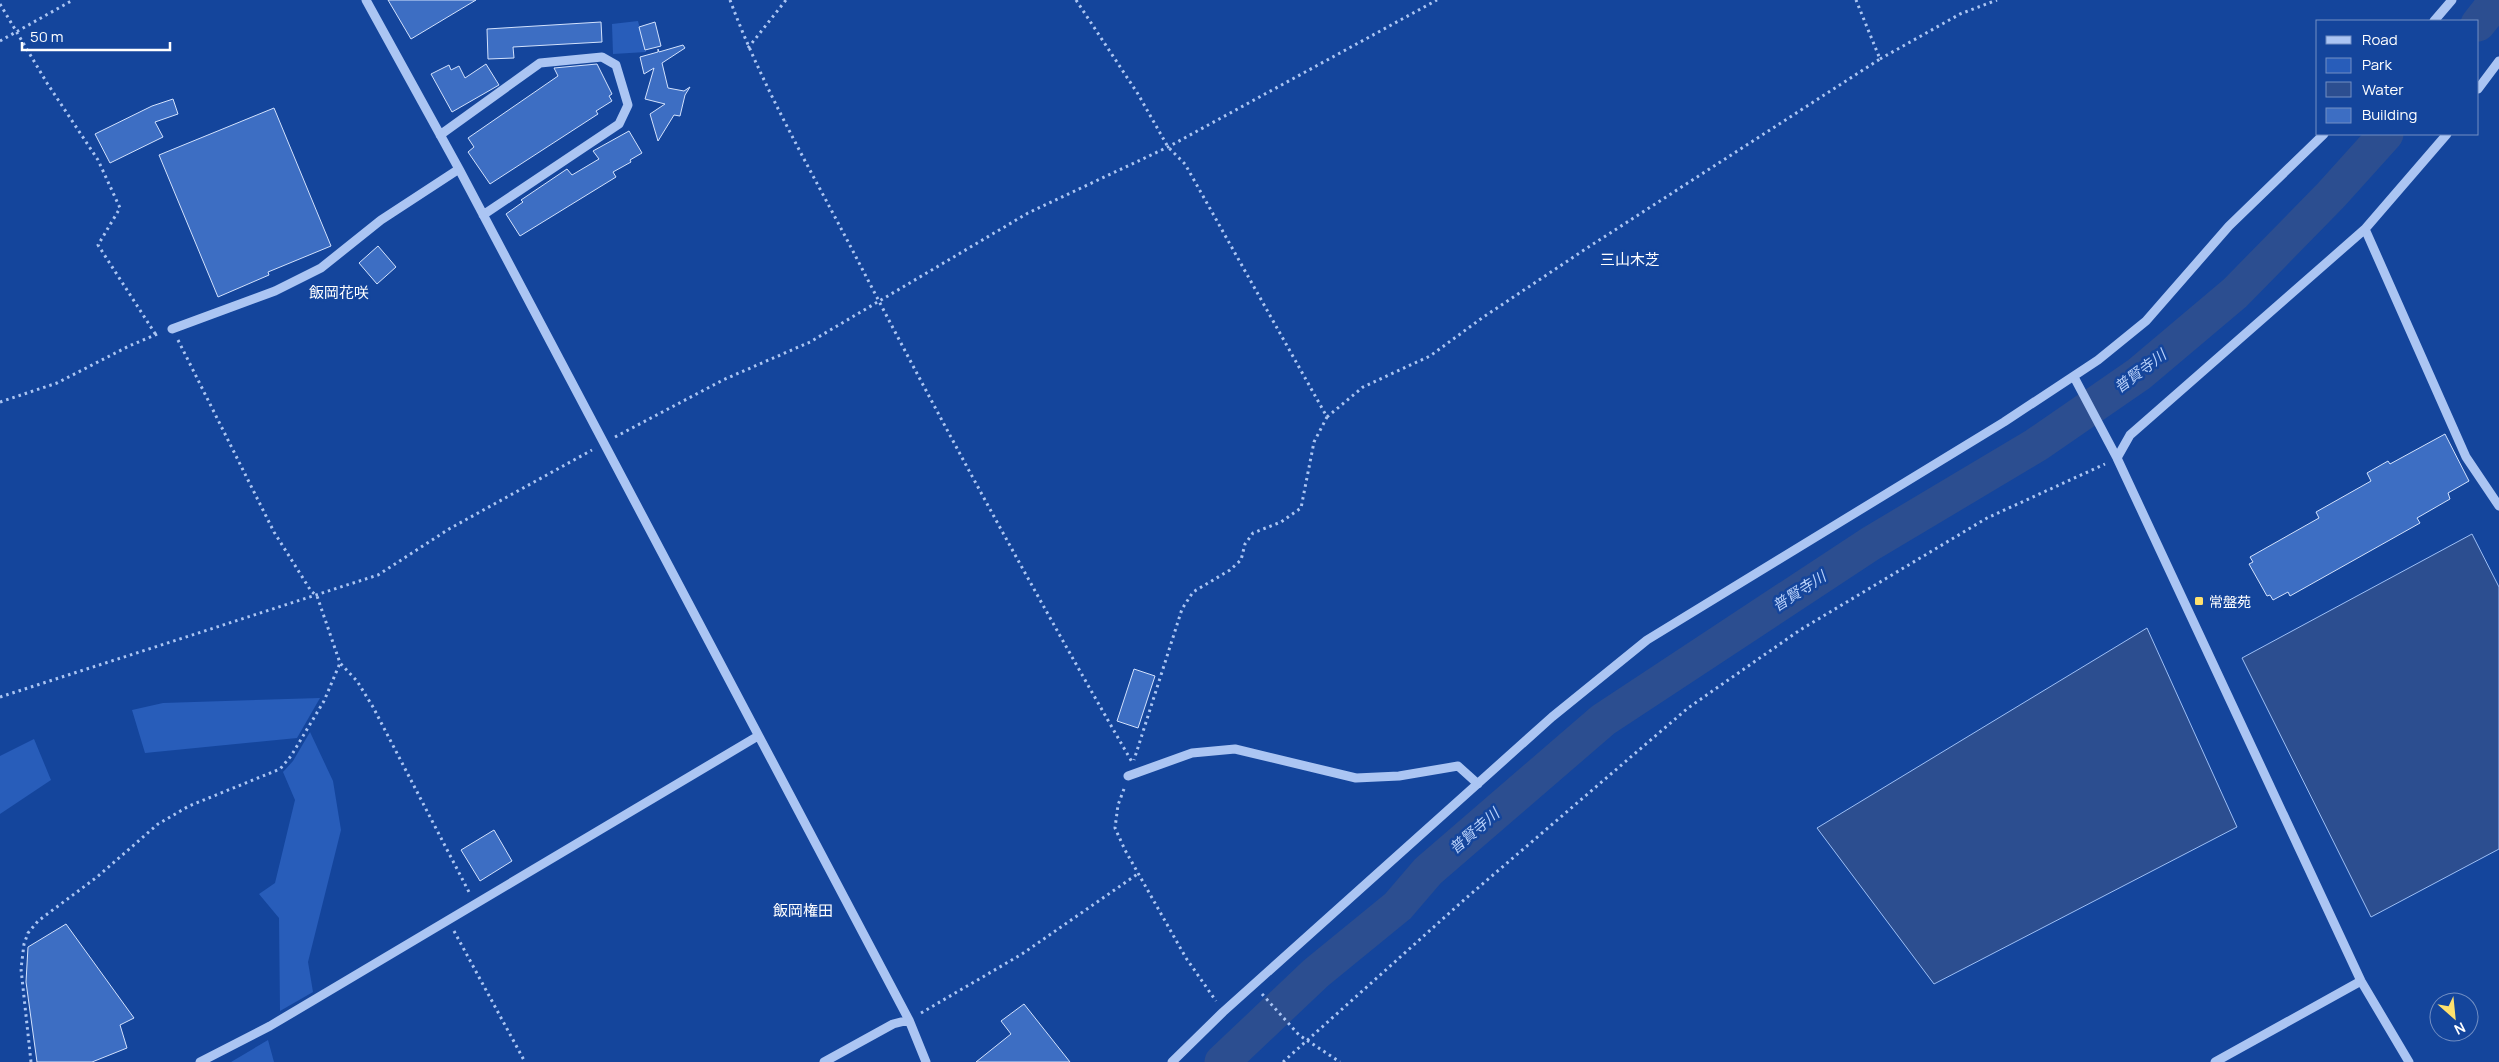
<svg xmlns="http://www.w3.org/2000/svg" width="2499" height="1062" font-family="Manrope,'Noto Sans JP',sans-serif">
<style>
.green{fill:#285dba}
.water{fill:#2c4e90;stroke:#9dbff6}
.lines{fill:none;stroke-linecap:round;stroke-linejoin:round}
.river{stroke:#2c4e90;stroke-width:35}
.building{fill:#3d6ec3;stroke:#d3e2fd}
.path{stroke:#abc5f3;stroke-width:3;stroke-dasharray:2.5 4;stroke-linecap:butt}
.minor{stroke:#abc5f3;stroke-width:9}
.poi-dot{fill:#ffe16d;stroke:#14459c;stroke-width:2}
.labels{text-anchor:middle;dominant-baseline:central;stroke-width:5;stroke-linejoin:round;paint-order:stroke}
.poi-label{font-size:14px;fill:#fff;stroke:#14459c;text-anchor:start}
.neighbourhood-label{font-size:15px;fill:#fff;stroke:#14459c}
.water-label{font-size:15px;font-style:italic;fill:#b7d0fa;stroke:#14459c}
</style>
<rect width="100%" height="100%" fill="#14459c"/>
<!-- green -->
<path class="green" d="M638,21l8,31 -33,2 -1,-30z
M320,698l-23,40 -152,15 -13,-43 31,-7z
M310,732l23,49 8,49 -33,132 5,30 -33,19 -1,-93 -20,-24 16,-11 20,-83 -12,-28 10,-11z
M34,739l17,41 -51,34v-58z
M268,1040l6,22h-43z"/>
<!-- water -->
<path class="water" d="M2472,534l27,53v262l-128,68 -129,-259z
M2147,628l90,199 -303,157 -117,-156z"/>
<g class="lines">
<!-- river -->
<path class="river" d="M2478,24l19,-24
M1222,1062l94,-89 82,-67 30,-35 175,-151 267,-176 166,-99 103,-71 96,-81 96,-98 55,-61"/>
</g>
<!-- building -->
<path class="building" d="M388,0h88l-65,39z
M601,22l1,20 -89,5 1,11 -26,1 -1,-30z
M655,22l6,24 -16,4 -6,-23z
M683,45l2,3 -23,15 6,25 16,3 6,-4 -5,8 -5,21 -6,-1 -16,26 -8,-27 15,-10 -20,-5 9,-31 -10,6 -4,-17 18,-5v-3l1,3z
M486,64l13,21 -47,27 -21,-38 18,-9 2,5 8,-4 6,12z
M597,64l15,30 -3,2 3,5 -16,10 2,3 -108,70 -22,-32 6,-5 -6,-9 90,-62 -4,-8z
M173,99l5,15 -23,8 8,15 -53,26 -15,-29 57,-28z
M274,108l57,138 -63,26 1,3 -51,22 -59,-142z
M629,131l13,22 -12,7 1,2 -18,10 3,5 -96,59 -14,-22 17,-12 -2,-2 46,-31 5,6 27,-16 -6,-8z
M378,246l18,21 -19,17 -18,-21z
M2445,434l24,47 -21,12 2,6 -33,19 3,5 -130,73 -2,-4 -15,8 -3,-5 -3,1 -18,-32 4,-2 -3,-5 69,-39 -3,-6 55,-31 -4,-8 21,-12 2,3z
M1134,669l21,7 -17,52 -21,-7z
M494,830l18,31 -32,20 -19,-31z
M66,924l68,94 -14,7 7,23 -35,14h-55l-11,-80 2,-35z
M1024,1004l46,58h-94l35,-28 -10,-13z"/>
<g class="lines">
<!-- path -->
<path class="path" d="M730,0c33,89 82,172 126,257 88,170 180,339 276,505
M1076,0l62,94 30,53 17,17 142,253 -13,25 -13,66 -20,14 -28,11 -8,11 -4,16 -11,10 -37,22 -11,17 -48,151
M0,4l47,79 51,77 22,48 -22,37 58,90
M0,41l73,-41
M748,48l38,-48
M1880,59l80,-45 37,-14
M178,340l96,192 37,59 6,5 23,67 17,18 16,26 96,185
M0,402l57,-19 72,-37 31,-13
M1327,417l36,-30 67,-31 52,-38 105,-70 293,-189 -24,-59
M615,437l108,-57 87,-38 218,-129 140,-66 269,-147
M0,697l378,-122 71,-46 143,-79
M1124,789l-6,16 -3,23 10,22 61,108 30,43
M454,931l71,131
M1262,994l37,41 41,27
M921,1013l101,-59 117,-81
M31,1062l-10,-93 3,-25 4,-11 10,-12 59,-44 61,-53 31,-18 91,-37 11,-13 33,-55 16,-38
M1283,1062l182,-163 223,-191 112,-78 187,-112 118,-54"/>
<!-- minor -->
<path class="minor" d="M366,0l93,169 450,851 17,42
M2434,21l18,-21
M2478,89l21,-28
M440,135l100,-72 62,-6 14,8 12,40 -9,19 -136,91
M2365,229l101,228 33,49
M172,329l103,-38 46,-23 60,-48 78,-51
M2074,377l43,81 244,523 48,81
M2117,458l13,-23 235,-206 82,-95
M1128,776l64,-23 43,-4 121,29 43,-2 59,-10 20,18
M200,1062l70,-36 488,-290
M824,1062l69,-38 16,-4
M1172,1062l51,-50 329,-295 95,-77 357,-218 94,-62 48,-39 83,-95 95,-92
M2215,1062l146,-81"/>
</g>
<!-- markers -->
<rect class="poi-dot" x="2194" y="596" width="10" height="10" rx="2.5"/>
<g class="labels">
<!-- poi labels -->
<g class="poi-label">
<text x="2209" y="601">常盤苑</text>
</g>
<!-- neighbourhood labels -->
<g class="neighbourhood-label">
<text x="1630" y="259">三山木芝</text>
<text x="339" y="292">飯岡花咲</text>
<text x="803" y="910">飯岡権田</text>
</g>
<!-- water labels -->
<g class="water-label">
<text transform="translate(2140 371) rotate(-37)">普賢寺川</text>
<text transform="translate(1799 591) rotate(-33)">普賢寺川</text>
<text transform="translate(1474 831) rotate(-41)">普賢寺川</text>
</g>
</g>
<!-- legend -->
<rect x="2316" y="20" width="162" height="115" fill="#14459c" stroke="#728fc4"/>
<rect x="2326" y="36" width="25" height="8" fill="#abc5f3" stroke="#728fc4"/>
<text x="2362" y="45" font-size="15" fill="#ffffff">Road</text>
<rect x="2326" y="58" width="25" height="15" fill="#285dba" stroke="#728fc4"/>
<text x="2362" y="70" font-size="15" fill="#ffffff">Park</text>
<rect x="2326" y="82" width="25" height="15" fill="#2c4e90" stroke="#728fc4"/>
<text x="2362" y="95" font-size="15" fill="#ffffff">Water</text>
<rect x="2326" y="108" width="25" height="15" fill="#3d6ec3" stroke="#728fc4"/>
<text x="2362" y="120" font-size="15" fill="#ffffff">Building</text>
<!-- north arrow -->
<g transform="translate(2454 1017) rotate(153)"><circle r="24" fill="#14459c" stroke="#728fc4"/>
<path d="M0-4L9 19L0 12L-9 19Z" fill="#ffe16d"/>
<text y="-8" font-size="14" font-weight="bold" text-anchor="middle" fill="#ffffff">N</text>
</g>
<!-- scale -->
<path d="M22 42v8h148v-8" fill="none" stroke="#ffffff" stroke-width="2.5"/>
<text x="30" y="42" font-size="15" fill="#ffffff" stroke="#14459c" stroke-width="4" paint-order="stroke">50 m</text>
</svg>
